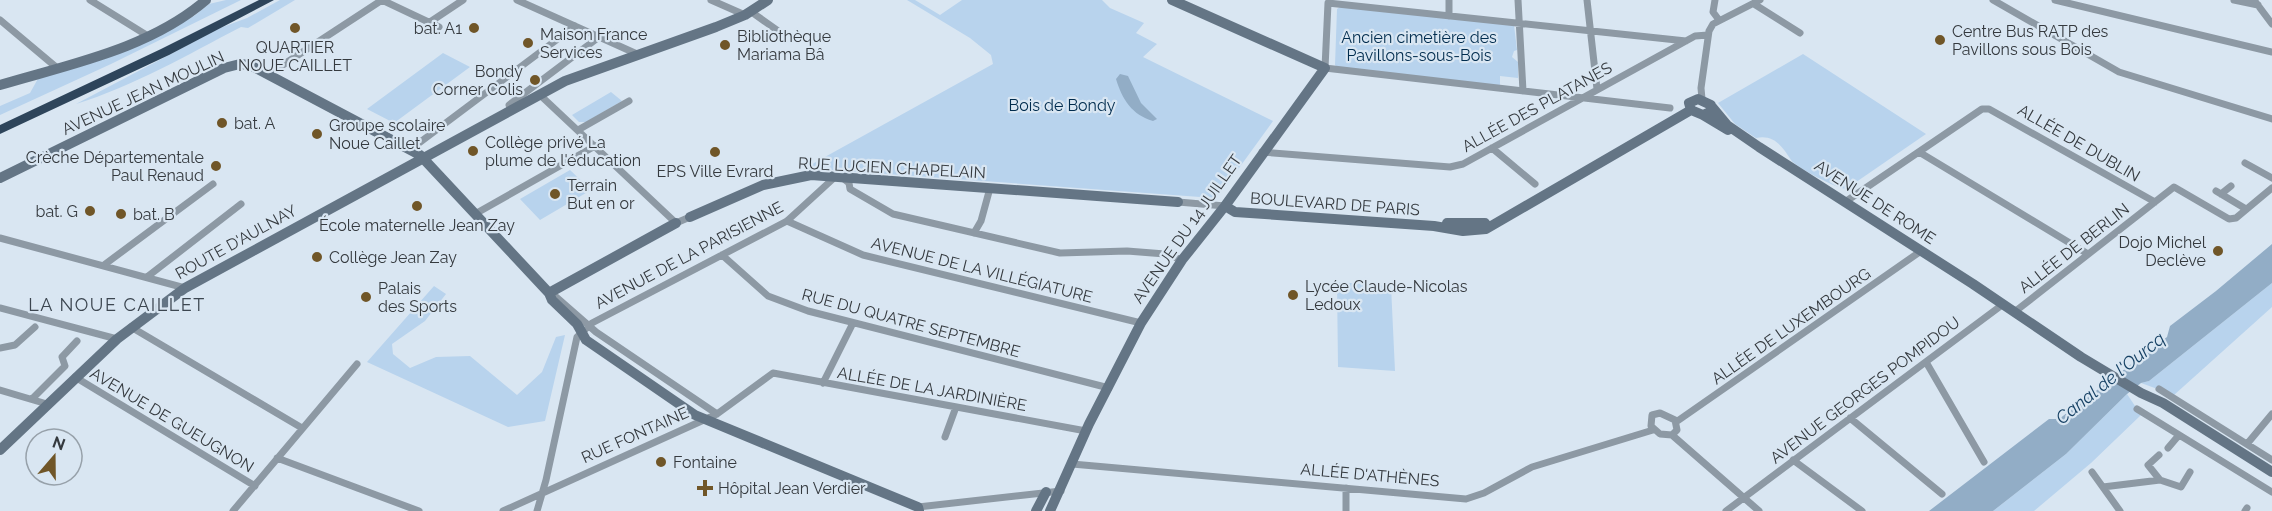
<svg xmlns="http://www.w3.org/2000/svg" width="2272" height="511" font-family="Raleway,sans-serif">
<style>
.green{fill:#b8d3ed}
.water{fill:#92adc6}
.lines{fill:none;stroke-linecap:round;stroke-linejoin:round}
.street{stroke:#8d99a4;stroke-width:7}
.secondary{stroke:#647585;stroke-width:10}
.highway{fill:#2e455b;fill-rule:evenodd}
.poi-dot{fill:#705628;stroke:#d9e6f2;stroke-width:2}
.labels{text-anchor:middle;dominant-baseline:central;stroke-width:4.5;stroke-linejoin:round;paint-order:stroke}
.poi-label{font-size:16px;fill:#353a3f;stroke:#d9e6f2;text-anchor:start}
.park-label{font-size:16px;fill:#002c4e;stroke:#d9e6f2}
.street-label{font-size:16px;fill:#353a3f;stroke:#d9e6f2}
.neighbourhood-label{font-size:18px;letter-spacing:1.5px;fill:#3c4650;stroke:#d9e6f2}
.water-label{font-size:18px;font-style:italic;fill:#164164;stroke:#d9e6f2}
</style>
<rect width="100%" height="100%" fill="#d9e6f2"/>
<!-- green -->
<path class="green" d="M226,0h15l-130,64 -111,51v-9l30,-13 10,-18 102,-32 52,-27 15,-12z
M280,0h15l-47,28 -7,-1c-54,28 -107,59 -165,77l144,-76 27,-10z
M907,0h8l25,15 22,-15h140l8,8 34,15 -8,10 21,11 -14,13 130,64 -47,65 -12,12 -409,-30 188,-104 -2,-9 -21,-17z
M1340,7l174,18 3,25 -3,1 -2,6 6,5v16l-18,-2v10l-162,-18 -3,-3 2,-56z
M443,53l27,14 -76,56 -27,-14z
M1803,54l123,80 -80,55c-10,-1 -49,-21 -55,-29 -8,-12 -16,-26 -35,-22l-21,-14 -17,-21z
M611,92l11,9 -36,21h-7l-7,-7z
M570,170l21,20 -51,30 -20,-21z
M1337,282l54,4 4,85 -57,-4z
M2272,283v24l-98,88 -33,-12 8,-2z
M434,286l12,8 -21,27 -33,23 1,10 17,14 26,-11 34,-1 47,39 25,-23 14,-35 9,-2 -20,86 -37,6 -141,-65z
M2127,394l14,21 -50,48 -57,48h-41l73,-57z"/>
<!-- water -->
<path class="water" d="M1120,74l8,2 13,27 16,16 -4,2c-21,-6 -31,-22 -37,-42z
M2272,244v39l-123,98 -8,2 -14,11 -61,60 -73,57h-64l120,-92h10l108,-82 3,-11 46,-35z"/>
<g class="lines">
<!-- street -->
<path class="street" d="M90,0l58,36
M382,0l57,27
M517,0l120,54
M711,0l34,15
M1449,0v16
M1518,0l5,91
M1587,0l10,89
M1715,0l-2,12 6,8
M1993,0l126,72 153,47
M2055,0l217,52
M2234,0l24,5
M2254,0l18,24
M1328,3l-3,65 345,40
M1328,3l358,38
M1754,4l46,29
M750,11l34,24
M0,20l56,47
M430,22l33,-22
M269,74l113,-74
M540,95l136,128 14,-6
M1702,99l-1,-11 8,-57 4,-7 47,-24
M511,111l-2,-6 90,-68
M578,130l51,-29
M1492,148l43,36
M411,149l164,-123
M1262,152l188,15 13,-3 232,-128 13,-1
M1919,152l169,102
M2245,163l27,15
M844,179l5,4 1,6 43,25 167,39 67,-2 38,3 17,6
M2216,191l30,18
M2221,194l10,-8
M1178,202l47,4
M1845,202l137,-93h7l166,93
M475,214l120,-68
M787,221l76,34 278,68
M974,233l7,-12 9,-33
M0,238l185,50
M722,255l46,41 40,15 301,77
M104,265l109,-81
M147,277l94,-73
M556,297l40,35 121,82
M0,308l117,31
M2012,310h5l157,-123 55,32 7,-1 36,-30
M131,327l171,101
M0,348l15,-3 20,-18
M1926,362l58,100
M75,377l180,109
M823,383l30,-60
M2159,389l113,71
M0,390l47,14
M32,399l33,-33 -3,-9 15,-16
M2137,409l135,83
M1660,413l15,7 2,10 -5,5 -12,-1 -9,-8 1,-11z
M1850,418l92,76
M1676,422l245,-171
M1672,435l87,76
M945,437l11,-30
M2247,444l25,-30
M2168,448l11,-13
M2159,455l-11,10 12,15 21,7 9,-15
M277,458l142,53
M1793,460l69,51
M1072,464l394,35 18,-6 48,-26 121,-37
M2092,472l28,39
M2103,487l57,-7
M1346,488v23
M918,507l143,-16
M233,511l124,-147
M503,511l214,-97 56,-41 313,58
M537,511l9,-31 31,-143 15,-14 195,-102 48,-44
M1726,511l276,-206
M2245,511l2,-3"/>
<!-- secondary -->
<path class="secondary" d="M0,85c70,-21 149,-36 206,-85
M1698,99l13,6 1,6 -9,4 -12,-5 -2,-7z
M1712,107l15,18 32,22 214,137 108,73 60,36 22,10 109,69
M1703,115l25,15
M0,178l224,-110 16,-4 10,1 170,90 129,138 3,7 25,24 9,16 109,75 223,92 1,4
M1225,206l10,6 199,14 29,5 23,-2 205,-119
M690,217l73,-32 48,-10 367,27
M1447,223h38
M549,293l127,-70
M0,450l117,-111 68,-51 380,-207 151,-54 29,-12 23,-15
M1036,511l10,-19
M1050,511l39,-87 52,-101 41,-63 43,-54 100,-138 -153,-68"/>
<!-- highway -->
<path class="highway" d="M259,0h15l-105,55 -169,79v-9l161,-76z"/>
</g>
<!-- markers -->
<g class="poi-dot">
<circle cx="295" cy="28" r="6"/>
<circle cx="474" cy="28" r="6"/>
<circle cx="1940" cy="40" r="6"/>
<circle cx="528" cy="43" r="6"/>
<circle cx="725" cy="45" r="6"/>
<circle cx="535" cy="80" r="6"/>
<circle cx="222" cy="123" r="6"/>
<circle cx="317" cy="134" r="6"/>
<circle cx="473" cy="151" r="6"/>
<circle cx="715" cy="152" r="6"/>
<circle cx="216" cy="166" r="6"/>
<circle cx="555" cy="194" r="6"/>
<circle cx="417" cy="206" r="6"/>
<circle cx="90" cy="211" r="6"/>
<circle cx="121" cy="214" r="6"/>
<circle cx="2218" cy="251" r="6"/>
<circle cx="317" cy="257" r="6"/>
<circle cx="1293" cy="295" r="6"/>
<circle cx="366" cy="297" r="6"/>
<circle cx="661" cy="462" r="6"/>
<path d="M702 479h6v6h6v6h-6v6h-6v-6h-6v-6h6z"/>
</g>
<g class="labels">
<!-- poi labels -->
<g class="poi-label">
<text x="462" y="28" text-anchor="end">bat. A1</text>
<text x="1952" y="31">Centre Bus RATP des<tspan x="1952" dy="18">Pavillons sous Bois</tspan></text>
<text x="540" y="34">Maison France<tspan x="540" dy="18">Services</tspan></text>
<text x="737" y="36">Bibliothèque<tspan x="737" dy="18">Mariama Bâ</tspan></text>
<text x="295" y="47" text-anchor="middle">QUARTIER<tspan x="295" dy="18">NOUE CAILLET</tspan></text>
<text x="523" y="71" text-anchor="end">Bondy<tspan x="523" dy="18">Corner Colis</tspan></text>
<text x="234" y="123">bat. A</text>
<text x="329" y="125">Groupe scolaire<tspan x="329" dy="18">Noue Caillet</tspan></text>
<text x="485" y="142">Collège privé La<tspan x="485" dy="18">plume de l'éducation</tspan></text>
<text x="204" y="157" text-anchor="end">Crèche Départementale<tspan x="204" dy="18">Paul Renaud</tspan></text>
<text x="715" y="171" text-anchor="middle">EPS Ville Evrard</text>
<text x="567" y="185">Terrain<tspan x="567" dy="18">But en or</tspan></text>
<text x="78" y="211" text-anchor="end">bat. G</text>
<text x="133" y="214">bat. B</text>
<text x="417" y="225" text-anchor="middle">École maternelle Jean Zay</text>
<text x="2206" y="242" text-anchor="end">Dojo Michel<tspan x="2206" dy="18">Declève</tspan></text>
<text x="329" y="257">Collège Jean Zay</text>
<text x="1305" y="286">Lycée Claude-Nicolas<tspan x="1305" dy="18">Ledoux</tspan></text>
<text x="378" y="288">Palais<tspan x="378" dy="18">des Sports</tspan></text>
<text x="673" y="462">Fontaine</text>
<text x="718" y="488">Hôpital Jean Verdier</text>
</g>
<!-- park labels -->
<g class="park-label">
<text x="1419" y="37">Ancien cimetière des<tspan x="1419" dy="18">Pavillons-sous-Bois</tspan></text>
<text x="1062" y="105">Bois de Bondy</text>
</g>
<!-- street labels -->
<g class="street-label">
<text transform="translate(143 93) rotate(-25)">AVENUE JEAN MOULIN</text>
<text transform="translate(1537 107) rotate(-29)">ALLÉE DES PLATANES</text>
<text transform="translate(2079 143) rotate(30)">ALLÉE DE DUBLIN</text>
<text transform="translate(892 168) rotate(3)">RUE LUCIEN CHAPELAIN</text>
<text transform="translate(1875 202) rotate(33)">AVENUE DE ROME</text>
<text transform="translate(1335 204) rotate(4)">BOULEVARD DE PARIS</text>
<text transform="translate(1187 229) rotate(-55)">AVENUE DU 14 JUILLET</text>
<text transform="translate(236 242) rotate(-29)">ROUTE D'AULNAY</text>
<text transform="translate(2074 248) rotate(-38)">ALLÉE DE BERLIN</text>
<text transform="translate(689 255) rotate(-28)">AVENUE DE LA PARISIENNE</text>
<text transform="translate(982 270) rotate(14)">AVENUE DE LA VILLÉGIATURE</text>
<text transform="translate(911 323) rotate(15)">RUE DU QUATRE SEPTEMBRE</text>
<text transform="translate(1791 326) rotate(-35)">ALLÉE DE LUXEMBOURG</text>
<text transform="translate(932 389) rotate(10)">ALLÉE DE LA JARDINIÈRE</text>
<text transform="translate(1865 390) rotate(-37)">AVENUE GEORGES POMPIDOU</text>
<text transform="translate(172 420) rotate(31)">AVENUE DE GUEUGNON</text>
<text transform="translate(635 435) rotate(-24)">RUE FONTAINE</text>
<text transform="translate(1370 475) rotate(5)">ALLÉE D'ATHÈNES</text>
</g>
<!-- neighbourhood labels -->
<g class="neighbourhood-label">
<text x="117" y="304">LA NOUE CAILLET</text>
</g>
<!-- water labels -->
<g class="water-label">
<text transform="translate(2110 378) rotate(-39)">Canal de l'Ourcq</text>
</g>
</g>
<!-- north arrow -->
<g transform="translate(54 457) rotate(20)"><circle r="28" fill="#d9e6f2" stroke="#97a1aa" stroke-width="1.5"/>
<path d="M0-4.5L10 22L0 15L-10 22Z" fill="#705628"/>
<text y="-9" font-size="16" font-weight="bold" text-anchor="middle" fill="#353a3f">N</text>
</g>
</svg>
